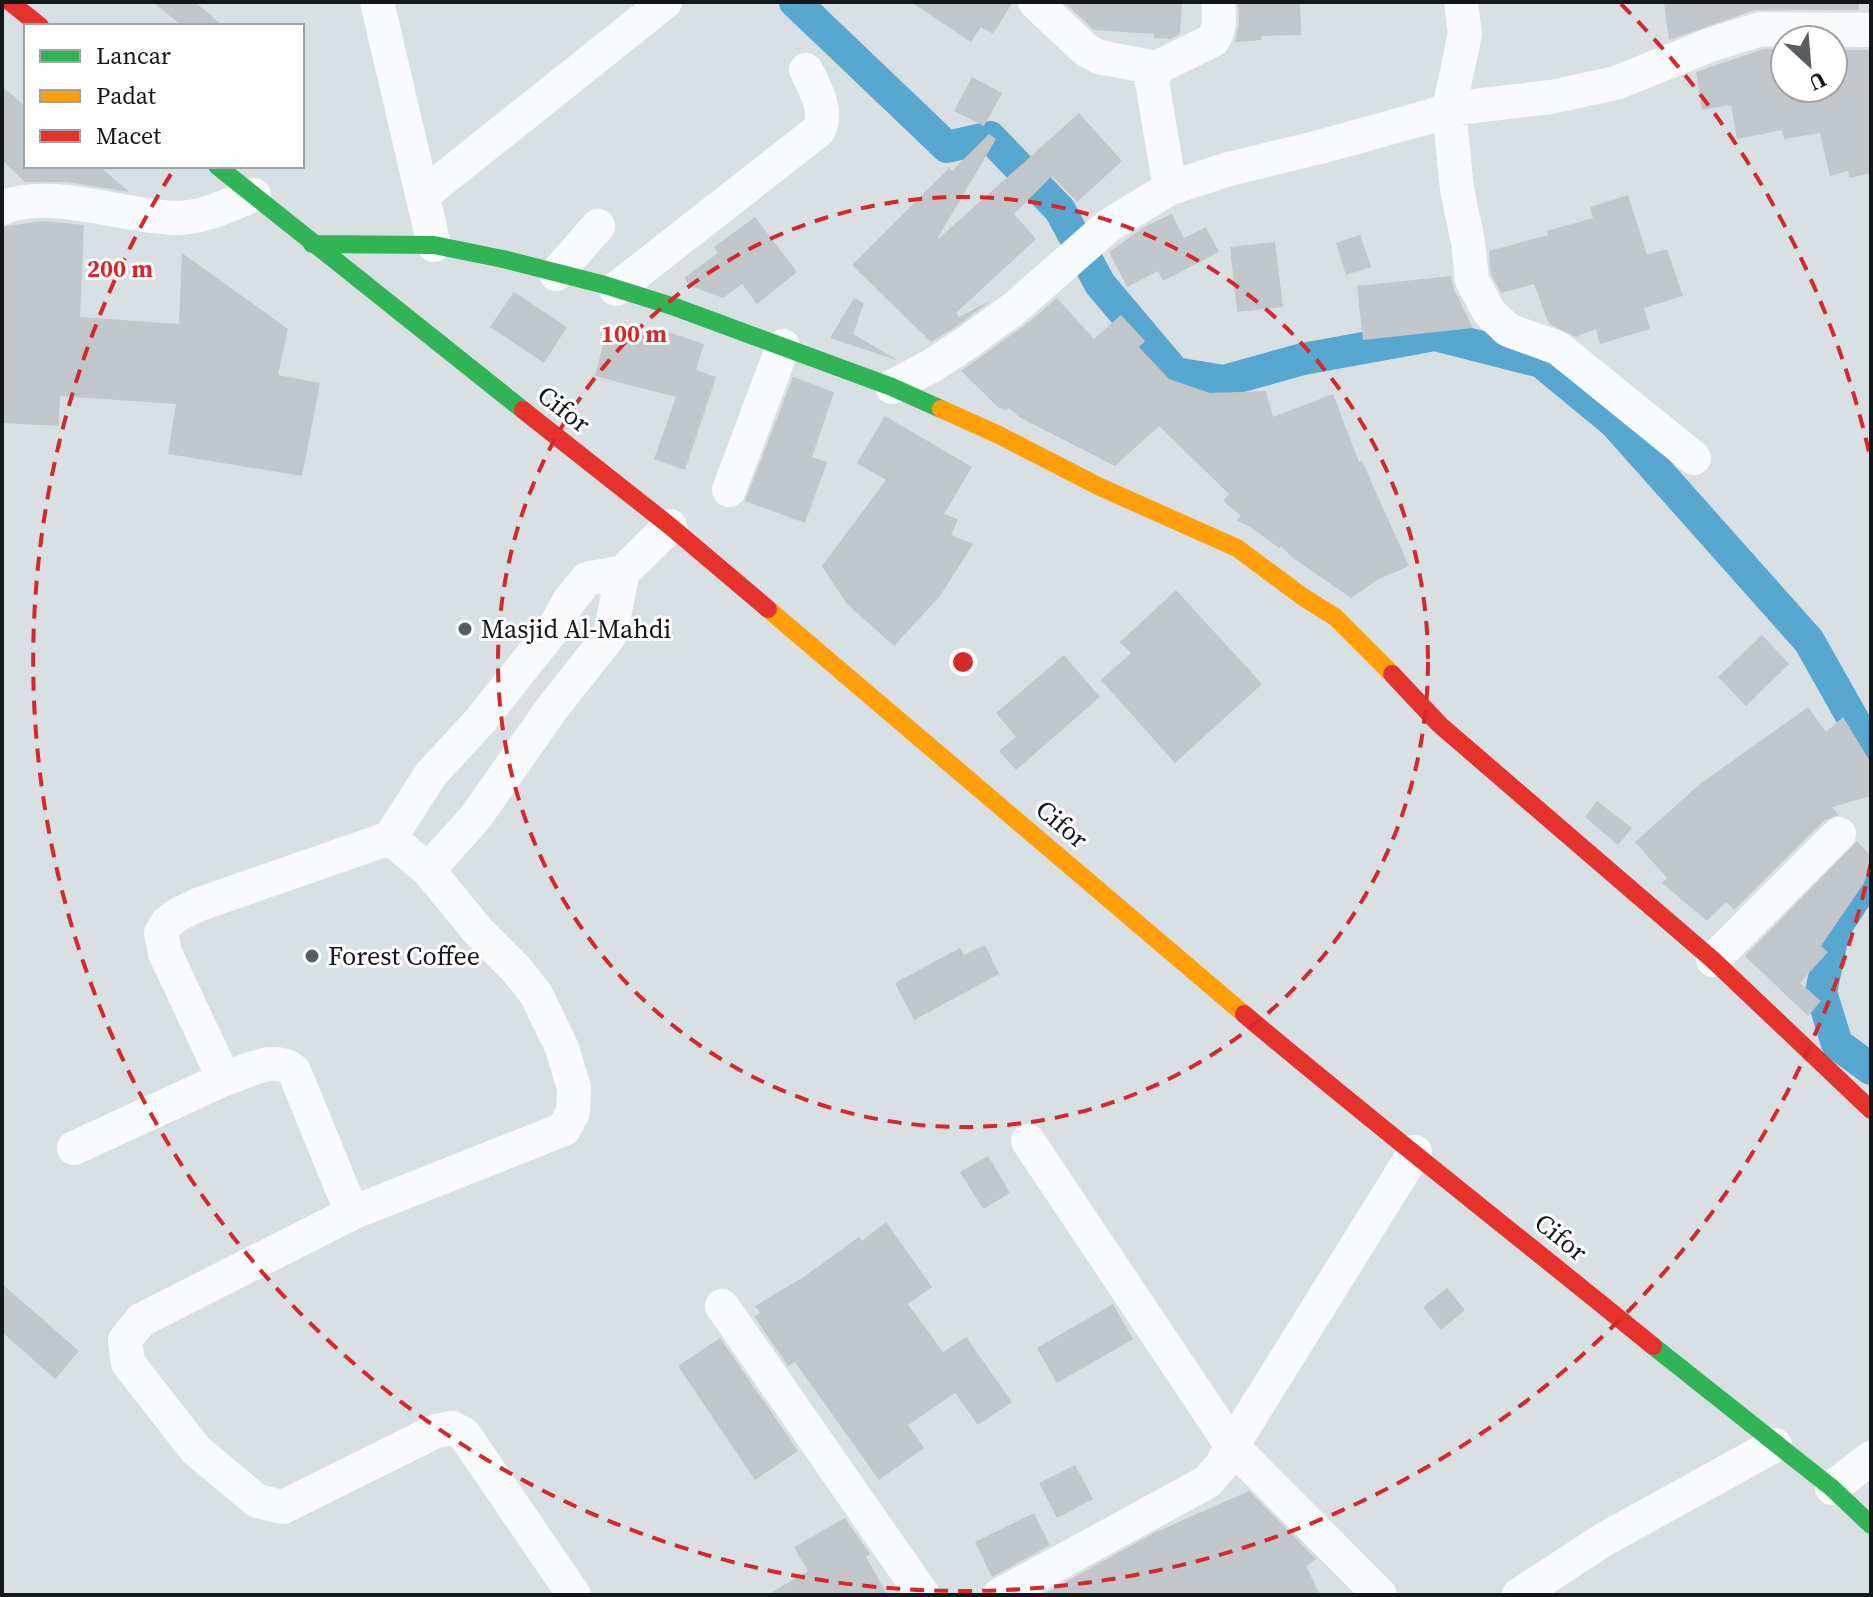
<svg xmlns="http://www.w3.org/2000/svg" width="1873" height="1597" font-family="'Source Serif 4',serif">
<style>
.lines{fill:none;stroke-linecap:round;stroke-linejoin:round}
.canal{stroke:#57a7d0;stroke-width:32}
.building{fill:#c1c7ca}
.street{stroke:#f9fafb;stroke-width:34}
.fast{stroke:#30b455;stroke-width:18}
.slow{stroke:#ff9f0a;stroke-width:18}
.jam{stroke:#e5322d;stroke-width:18}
.ring{fill:none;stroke:#d62828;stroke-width:4;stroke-dasharray:14 10}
.poi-dot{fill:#585d61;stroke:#fff;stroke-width:3}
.labels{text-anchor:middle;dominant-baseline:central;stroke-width:6;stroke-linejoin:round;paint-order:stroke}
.street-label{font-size:26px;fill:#13171a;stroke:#fff}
.poi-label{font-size:26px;fill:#13171a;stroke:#fff;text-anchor:start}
.centre{fill:#d62828;stroke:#fff;stroke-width:4}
.ring-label{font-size:24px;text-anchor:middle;font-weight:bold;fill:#d62828;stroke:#fff;stroke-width:6;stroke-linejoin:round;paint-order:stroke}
</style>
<rect width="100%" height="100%" fill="#d9e0e4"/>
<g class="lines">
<!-- canal -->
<path class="canal" d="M795,2l152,145 43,-10 70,73 40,74 75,89 49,8 79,-22 132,-24 106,27 74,61 194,218 62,110
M1871,874l-37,56 -13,62 16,52 34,25"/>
</g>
<!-- building -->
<path class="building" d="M153,2h42l28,24h-41z
M911,2h102l-20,32 -12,-7 -10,15z
M1064,2l118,1 -2,31 -10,5 -16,-1v-4l-60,-4z
M1238,2h62l1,33 -40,1 1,4 -27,2 4,-18z
M1664,2h195v8h-104l-86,30z
M1764,49h21v39h48v-38h37l1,123 -21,5 -2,-7 -18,5 -10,-43 -36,6 -2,-9 -45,9 -6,-34 -29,5 -6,-38z
M972,77l30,16 -18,33 -30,-15z
M2,86l24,21v59h73l30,26 -62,-10h-42l-23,-22z
M1079,113l43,48 -45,41 -25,-26 -38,38 22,25 -80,74 3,4 33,-17 -38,28 -23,14 -79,-77 97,-97 3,3 37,-37 7,5 -60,102z
M1628,195l19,60 20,-6 16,47 -39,12 6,21 -50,15 -4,-15 -20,8 -27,-13 -15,-40 -33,9 -10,-19 -2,-23 59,-16 -1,-4 46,-13 -3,-11z
M1172,214l12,24 22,-11 13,25 -56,29 -5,-10 -31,16 -18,-35 35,-25z
M755,217l42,55 -40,32 -15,-20 -19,14 -33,-12 -6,-8 34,-25 -4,-6z
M42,221l42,4 -4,92 99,7 3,-71 106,76 -10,46 42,8 -18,93 -134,-22 8,-50 -116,-8 -1,30 -57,-3v-196z
M1360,235l11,32 -25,8 -10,-32z
M1275,242l8,65 -46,5 -7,-65z
M1451,276l3,13 19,39 -110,12 -6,-54z
M514,292l53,35 -23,36 -54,-36z
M854,298l10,5 -11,31 46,27 -69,-23z
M1057,298l37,41 27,-24 24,26 -6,6 30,32 41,14 56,-2 7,26 60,-23 26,68 3,-1 47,105 -32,14 -26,18 -58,-40 -12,-12 -2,2 -27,-20 -16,-8 5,-4 -18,-15 6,-7 -70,-68 -44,40 -96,-49 -10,-9 -3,3 -8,-4 -37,-36 67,-48z
M608,325l58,15 2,-8 36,12 -8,26 20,7 -31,93 -31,-11 22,-62 -81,-21z
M793,377l41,15 -22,65 15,5 -22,61 -60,-22z
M885,416l87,51 -28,47 14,5 -7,16 22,9 -33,52 -46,50 -47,-42 -25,-38 64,-86 -29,-17z
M1176,590l86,94 -87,79 -74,-83 30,-27 -11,-11z
M1762,635l27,29 -43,42 -28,-29z
M1064,655l36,42 -84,73 -17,-19 17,-14 -20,-24z
M1808,707l18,25 17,-15 28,46v33l-39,11 7,8 -14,5 -91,90 -8,-8 -19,19 -45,-38 5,-5 -32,-36 65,-58z
M1597,801l35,27 -14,17 -33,-28z
M1857,841l14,15v7l-7,20 -43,63 7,6 -28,31 21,18 -13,15 -63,-60z
M985,945l14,29 -85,46 -19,-37 65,-35 4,7z
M988,1156l22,37 -27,16 -23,-37z
M886,1222l46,65 -24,17 35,48 23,-15 46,65 -34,23 -23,-32 -47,32 16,23 -45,32 -84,-118 -7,4 -34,-50 6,-3 -5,-7 50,-30 54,-39 3,4z
M2,1284l77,67 -24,28 -53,-47z
M1447,1288l18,22 -24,20 -18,-23z
M1113,1304l20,35 -76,44 -20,-35z
M720,1338l78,113 -43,29 -77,-114z
M1075,1465l18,34 -36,19 -18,-35z
M1249,1491l67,68 -10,7 14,29h-278l112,-62z
M1034,1513l16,32 -58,32 -17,-35z
M845,1518l25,36 -4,3 22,38h-121l41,-24 -14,-24z"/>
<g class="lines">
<!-- street -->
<path class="street" d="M377,2l57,243
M1035,2l51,48 13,7 57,11
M1461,2l4,32 -16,75 8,80 11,53 4,38 17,32 19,18 50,18 136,110
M1170,188l-18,-106 4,-14 57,-28c8,-13 6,-24 5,-38
M423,195l242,-193
M2,208c47,-21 124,10 176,10 26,0 52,-14 76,-23
M556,274l42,-48
M616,289l203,-159c9,-20 -4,-42 -13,-60
M892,387l41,-22 32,-21 51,-37 92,-81 62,-38 59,-19 91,-22 108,-30 21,-8 102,-12 65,-14 94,-38 51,-16 110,1
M729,490l54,-144
M428,870l47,-52 78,-111 57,-72 13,-63
M1713,960l126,-126
M224,1079c22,-7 51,-25 70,-8l58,142 212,-84 9,-17 1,-24 -12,-40 -26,-54 -20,-25 -37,-37 -51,-62 -38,-32
M1028,1141l204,305 183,-294
M74,1148l150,-69 -59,-126 -4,-20 6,-10 10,-8 23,-11 190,-66 41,-64 49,-53 74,-93 15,-27 18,-22 36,-7 47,-46
M352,1213l-211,107 -16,20 3,23 68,87 61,51 26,6 153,-76 16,-3 12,6 110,161
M722,1306l201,289
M1832,1488l39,-30
M1000,1595l207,-113 14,-16 11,-20 148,149
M1519,1595l84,-55 172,-95"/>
<!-- fast -->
<path class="fast" d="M217,166l306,244
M312,244l122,1 69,14 102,26 70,22 217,80 49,22
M1653,1346l179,142 39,37"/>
<!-- slow -->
<path class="slow" d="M941,409l58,26 101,52 137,61 66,49 32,20 57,57
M768,609l476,405"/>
<!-- jam -->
<path class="jam" d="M10,2l30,24
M523,410l147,116 98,83
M1392,674l48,51 273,235 158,150
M1244,1014c134,113 273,221 409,332"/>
</g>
<!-- distance rings -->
<g class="ring">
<circle cx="963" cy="662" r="465"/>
<path d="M1871 863A930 930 0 1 1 174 169M1621 4A930 930 0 0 1 1871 461"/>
</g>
<!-- markers -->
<g class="poi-dot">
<circle cx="465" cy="629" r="8"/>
<circle cx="312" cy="956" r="8"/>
</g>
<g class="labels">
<!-- street labels -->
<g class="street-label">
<text transform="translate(564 409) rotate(38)">Cifor</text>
<text transform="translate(1062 824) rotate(40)">Cifor</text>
<text transform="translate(1561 1237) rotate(39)">Cifor</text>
</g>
<!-- poi labels -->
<g class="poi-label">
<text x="481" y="629">Masjid Al-Mahdi</text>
<text x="328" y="956">Forest Coffee</text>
</g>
</g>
<circle cx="963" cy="662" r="12" class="centre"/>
<g class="ring-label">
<text x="120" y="277">200 m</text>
<text x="634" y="342">100 m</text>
</g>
<!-- border -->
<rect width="1873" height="1597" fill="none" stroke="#13171a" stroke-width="8"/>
<!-- legend -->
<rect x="24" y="24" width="280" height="144" fill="#ffffff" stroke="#a1a2a3" stroke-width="2"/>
<rect x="40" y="50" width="40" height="12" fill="#30b455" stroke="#a1a2a3" stroke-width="2"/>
<text x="96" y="64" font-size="24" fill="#13171a">Lancar</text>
<rect x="40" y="90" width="40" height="12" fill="#ff9f0a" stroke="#a1a2a3" stroke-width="2"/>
<text x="96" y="104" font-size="24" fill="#13171a">Padat</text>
<rect x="40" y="130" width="40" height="12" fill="#e5322d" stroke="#a1a2a3" stroke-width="2"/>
<text x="96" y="144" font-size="24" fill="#13171a">Macet</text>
<!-- north arrow -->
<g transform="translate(1809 64) rotate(154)"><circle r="38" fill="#ffffff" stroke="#a1a2a3" stroke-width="2"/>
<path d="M0-6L14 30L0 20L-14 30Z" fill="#585d61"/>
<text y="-12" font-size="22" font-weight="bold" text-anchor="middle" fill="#13171a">U</text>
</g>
</svg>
